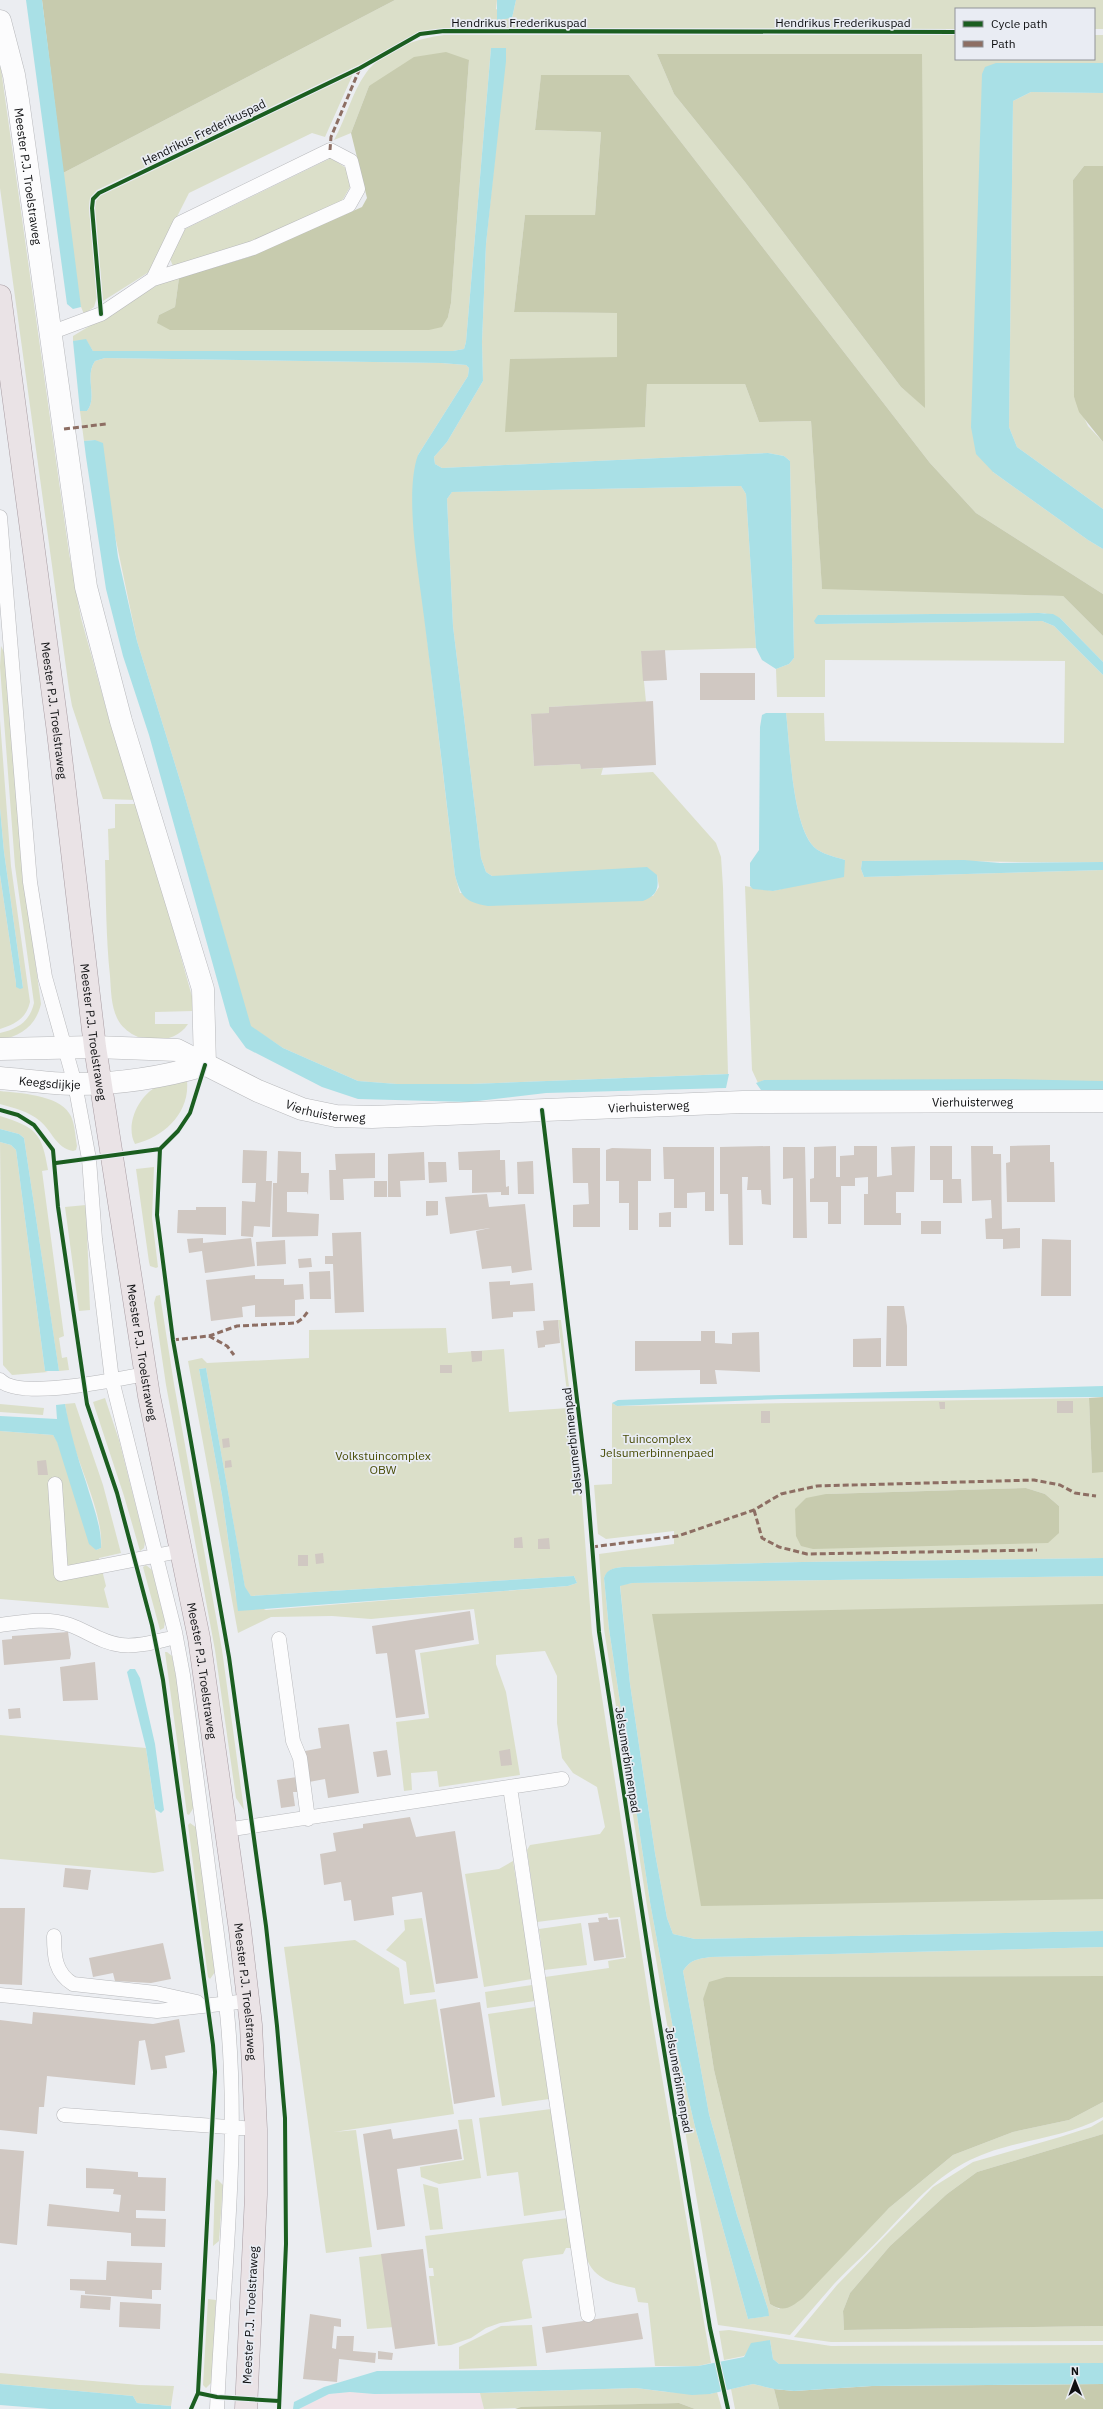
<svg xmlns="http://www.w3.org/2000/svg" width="1103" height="2409" font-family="'IBM Plex Sans',sans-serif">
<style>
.industrial{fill:#f0e3e8}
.green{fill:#dbdfc9;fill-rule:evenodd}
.forest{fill:#c7cbae}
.water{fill:#a9e0e6}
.building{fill:#d0c8c2}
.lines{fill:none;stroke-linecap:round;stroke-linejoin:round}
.lane-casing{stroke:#b8b9bc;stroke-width:15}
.street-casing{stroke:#b8b9bc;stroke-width:23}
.primary-casing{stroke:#a89ca2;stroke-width:23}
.lane{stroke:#fcfcfd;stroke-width:14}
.street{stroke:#fcfcfd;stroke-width:22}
.primary{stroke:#eae3e6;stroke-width:22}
.quiet{stroke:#8d6e63;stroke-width:3;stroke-dasharray:6 3;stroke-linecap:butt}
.cycleway-casing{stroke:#e9ecf3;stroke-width:6}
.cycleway{stroke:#1b5e20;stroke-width:4}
.labels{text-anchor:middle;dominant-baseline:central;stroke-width:3.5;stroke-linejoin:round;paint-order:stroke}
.street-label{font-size:12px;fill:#0e0f11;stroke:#e9ecf3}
.park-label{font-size:12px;fill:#494d08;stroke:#e9ecf3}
</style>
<rect width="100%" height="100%" fill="#ebedf1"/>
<!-- industrial -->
<path class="industrial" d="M350,2392l24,2 106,-1 4,16h-185l30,-15z"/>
<!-- green -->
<path class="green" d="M395,0h102l-1,9 16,9 4,-18h587v29h-9v-20h-138v20l-474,-1 -38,1 -25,3 -60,33 -262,125 -7,8 -1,10 8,89 -3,10 -10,7 -5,-12 -16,-129z
M444,35h512v24h138v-24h9v28h-107l-3,409 95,68 15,9v45l-127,-81 -46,-50 -301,-388 -88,1 -6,54 66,2 -6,83h-70l-11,97 103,1v45l-107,1 135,68 2,-43h98l14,38 52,-1 11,167 241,8 40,40v26l-43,-44 -16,-5 -226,2 -2,9 226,-3 12,5 49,49v187c-80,1 -160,-2 -241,-1l-1,8 3,8 239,-7v211l-339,-1 -6,3 -6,-13 -7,-184 28,5 42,-10 30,-21c-9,-3 -24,-6 -31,-13 -22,-23 -24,-101 -28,-134h38l1,28 239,2 1,-82 -240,-1v37h-48l-1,-28 13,-5 5,-6 -4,-197 -6,-5 -16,-3 -326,15 -7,-4 -1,-7 13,-15 36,-61 -1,-39 4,-98 20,-196h-15l-25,294 -2,7 -11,2h-360l-7,-11 -13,1v-5l88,-53 18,-5 -4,29 -16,8 -1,8 290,-6 3,-14 18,-243 -100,26 -18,47 -17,7c12,-21 18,-48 32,-67 16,-23 52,-35 78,-38zM657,54l268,353 -24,-20 -156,-205 -71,-88z
M0,62l69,491 12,65 28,101 27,81 -33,-1 -31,-93 -3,-17 -69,-501z
M353,74l-28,63 -13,-4 -123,60 -40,79 -46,29 -8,-93 1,-7 5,-6z
M1031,92l72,1v73h-19l-11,14 1,217 14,29 15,16v67l-86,-62 -8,-20 4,-326z
M331,158l15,10 4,19 -8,14 -92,41 -77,24 -3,-7 15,-30z
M105,358l336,5 25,2 3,3 -1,8 -50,79 -2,89 39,331 5,18 193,3 6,-9 -2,-12 -165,1 -6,-4 -5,-14 -28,-232 -6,-127 5,-7 289,-6 5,8 10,154 -115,3 5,51 -97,5v6l-18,2 3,51 46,-2 1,5 22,-1 -2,7 52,-3 63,71 5,14 2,30 5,187 -257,10h-74l-39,-3 -75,-33 -33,-22 -67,-236 -46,-149 -42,-201 -11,1 -4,-30h7c11,-14 -3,-34 8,-50z
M1,646l3,6 18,213 19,139c-5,21 -19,32 -41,36v-7c18,-4 30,-12 34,-30l-19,-137 -15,-199z
M0,720l11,146 19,136c-4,17 -15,22 -30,27v-154l16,108 1,4 6,1 -19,-136 -4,-44z
M115,804h23l55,196v11l-38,1v12h33c-8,12 -20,16 -34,16 -14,1 -31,-9 -37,-22 -6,-13 -6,-28 -7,-42 -4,-38 -4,-77 -5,-116h4l-1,-31 7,-1z
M187,1081c3,32 -23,56 -52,63 -10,-19 3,-47 21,-57 8,-5 22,-5 31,-6z
M0,1091c19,2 58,4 69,22 6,8 6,23 8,33l-1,4 -3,1c-17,-3 -21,-20 -33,-30 -12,-10 -26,-13 -40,-17z
M0,1116c36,11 42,17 48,54l-6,1 22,165 -5,2 3,20 5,-1 2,13 -10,1 -1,-6 -34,-227 -5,-4 -19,-5z
M0,1142l11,3 5,5 29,221 3,1 -36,3 -9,-10z
M154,1167l-2,51 6,49 -2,1 -6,-2 -1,-4 -13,-93z
M86,1205l4,105 -11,1 -14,-104z
M160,1295l14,89 48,266 22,160 -8,-12 -21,-148 -49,-265 -12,-82 2,-7z
M558,1320h3l20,167 11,146 59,380 60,350 -13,3h-43l-7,-63 -10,-1 -3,-14c-21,-4 -41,-8 -49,-31l-41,-280 64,-9 -1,-7 18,-3 -6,-41 -11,1 -1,-5 -71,9 -10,-72 3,-5 70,-11 5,-7 -8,-40 -24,-14 -11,-15 -5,-35v-47l-12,-25 -49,4v9l10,28 14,83 -81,12 -2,-16 -26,2 1,17 -8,1 -8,-69 33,-4 -9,-65 59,-9 -5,-35 -103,10 -39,-3 -61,1 -33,16 -50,-272 14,-3 5,5 102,-5v-28l137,-2 2,25 56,-4 5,63 60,-4zM206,1368l39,220 6,8 323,-20 3,7 -9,3 -302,24 -30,-13 -14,-102 -23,-126z
M105,1398l14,42 26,102 -1,6 -4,3 -16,-55 -31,-94z
M1089,1398l3,74h11v86l-301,4 -178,5c-9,1 -16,1 -20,11l5,51 41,273 25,137 20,88 53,192 20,-3v-7l-31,-94 -28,-101 -26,-143c8,-12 15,-12 28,-14l392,-10v29l-377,1 -23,22 11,71 56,234 9,5 110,-101 64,-53 60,-23 56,-12 34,-18v15c-41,23 -91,22 -133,43 -34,17 -54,41 -80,68 -18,20 -38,37 -56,56 -15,17 -29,34 -44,51l-72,-10 -71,-419 -43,-277 -5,-75 75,-10v-13l-68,8 -8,-5 -4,-49 18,-1v-81l5,3zM1026,1488l19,6 14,12v27l-233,-39z
M75,1403l28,82 18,68 -22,5 7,28 -2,3 5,19 -109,-9v-168l53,4 4,6 39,109 5,-2c3,-32 -22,-81 -30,-113 -3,-10 -4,-21 -6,-31z
M0,1404l44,4 -1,7 -43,-3z
M146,1565l6,5 13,51 -1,7 -4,2 -17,-63z
M1103,1576v355l-408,8 -22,-5 -6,-16 -12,-65 -25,-169 -10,-99 12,-2z
M165,1652h2l5,4 6,31 16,120 -5,8 -2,-1z
M0,1735l146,13 18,123 -10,2 -154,-14z
M190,1823l7,5 18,144 -5,7 -2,-2 -20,-152z
M513,1861l19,118 -48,8 -19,-113 34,-5z
M422,1918l13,74 -25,3 -4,-33 -20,-12 19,-20 -1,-10z
M581,1923l6,42 -43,5 -5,-41z
M355,1940l44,28 5,36 32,-5 18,115 -120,18 22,-2 16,117 -46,6 -42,-306z
M532,1985l3,16 -48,7 -2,-16z
M535,2007l14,92 -47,7 -14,-92z
M551,2109l14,101 -41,6 -6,-44 -31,4 -8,-58z
M472,2119l9,59 -42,6 -18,-7 -1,-10 44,-7 -6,-40z
M1103,2120v14l-126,38 -30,22 -57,52 -40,47 -7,18 1,19 259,-4v15l-272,1 -37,-5 43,-52 96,-98 40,-25 87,-25 31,-10z
M217,2179l6,6 -4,56 -6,5 2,-65z
M423,2184l15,4 5,41 -13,1z
M568,2218l4,30h-6l-3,6 -39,5 -2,3 10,56 -32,5 -14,5 -15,10 -20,7 -13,1 -9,-70h5l-1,-8h-4l-4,-32z
M383,2254l11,73 -27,2 -8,-72z
M208,2299l8,1 -4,82 -6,6 -3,-3z
M532,2325l5,41 -78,3v-22l42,-21z
M729,2330l102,16 272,-1v18l-324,1 -6,-5 -3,-19 -21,10 -5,6 -20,4 -5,-29z
M0,2373l139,12 35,1 -3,20 -34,-3 -4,-7 -133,-12z
M753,2384l21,5 5,20h-44l-4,-20z
M636,2388l31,4 43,2 7,-2 5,17h-27l-16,-6 -195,6 -4,-16z"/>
<!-- forest -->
<path class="forest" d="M42,0h353l-332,173z
M446,52l23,8 -18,243 -3,14 -6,10 -13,3h-259l-13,-7 2,-8 16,-8 4,-29 70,-21 113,-50 5,-9 -16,-65 18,-47 45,-29z
M657,54h265l3,354 -24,-21 -156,-205 -71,-88z
M541,75h88l301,388 46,50 127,81v42l-40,-40 -241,-7 -11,-168 -52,1 -14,-38h-98l-2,43 -140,5 5,-73 107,-2v-44l-103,-1 11,-97h70l6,-83 -66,-2z
M1084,166h19v276l-24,-30 -5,-15 -1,-217z
M1103,1397v75l-11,1 -3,-75z
M1026,1488l19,6 14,12v27l-11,10 -235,6 -12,-3 -5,-10 -1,-27 11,-11 20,-4z
M1103,1604v295l-402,7 -49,-292z
M1103,1976v126l-34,18 -56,12 -60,23 -64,53 -86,90c-12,9 -19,15 -33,6l-56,-234 -11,-71 6,-17 17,-5z
M1103,2134v192l-259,4 -1,-19 7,-18 40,-47 57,-52 30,-22z
M1103,2384v25h-324l-5,-20 20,2 78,-5z
M679,2403l16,6h-180l6,-2z"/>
<!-- water -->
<path class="water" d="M26,0h16l39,307 -8,2 -6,-5z
M497,0h19l-4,18 -15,2z
M491,48h15v13l-20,183 -4,98 1,39 -36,61 -13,15 1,7 7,4 326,-15 16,3 6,5 4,197 -5,6 -13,5 -14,-9 -6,-12 -10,-154 -5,-8 -289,6 -5,7 6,127 28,232 5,14 6,4 155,-9 10,8c2,14 0,20 -14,26l-155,5c-23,-4 -27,-9 -33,-31 -10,-86 -20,-172 -31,-258 -5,-43 -20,-123 -6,-162l50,-79 1,-8 -3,-3 -25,-2 -336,-5 -10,3c-11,16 3,36 -8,50h-7l-7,-70 13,-2 7,12h360l11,-2 2,-7z
M996,63h107v30l-72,-1 -18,9 -4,326 8,20 86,62v40l-15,-9 -95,-68 -17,-18 -5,-27 11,-353 3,-7z
M95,440l8,3 15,114 19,84 46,149 68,236 32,22 75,33 39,3h74l258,-10 -3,14 -180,5 -77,9 -111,-3 -36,-12 -76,-39 -16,-22 -81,-291 -26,-79 -17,-67 -20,-132 -2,-16z
M1039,613l14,1 7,4 43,44v13l-49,-49 -12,-5 -221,3h-5l-2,-3 4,-6z
M766,713h20c4,32 6,112 28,134 7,7 22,10 31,13l-1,17 -71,14 -20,-2 -3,-3v-23l9,-13 1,-123 2,-12z
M0,808l4,44 19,136 -3,1 -4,-2v-4l-16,-108z
M964,860l36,3 103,-1v8l-239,7 -3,-8 1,-8z
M1005,1079l98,2v11l-342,-2 -5,-7 8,-3z
M0,1129l19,5 5,4 35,233h-14l-29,-221 -5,-5 -11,-3z
M206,1368l39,219 6,9 323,-20 3,7 -9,3 -330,25 -16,-116 -23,-126z
M1103,1386v11l-322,2 -164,7 -5,-3 6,-3 56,-2z
M65,1404c5,27 12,52 21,78 6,21 16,45 15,66l-5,2 -7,-6 -32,-102 -4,-7 -53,-4v-15l57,3 -1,-14z
M1103,1558v18l-471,7 -12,3 10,98 25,169 12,65 6,16 22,5 408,-8v16l-392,10c-13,2 -20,2 -28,14l26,143 28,101 31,94 1,7 -21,3 -53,-192 -20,-88 -25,-137 -41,-273 -5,-51c3,-10 11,-10 20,-11l178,-5z
M130,1669h5l5,9 15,66 9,66 -3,3 -6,-4 -9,-61 -19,-76z
M770,2340l3,19 6,5 324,-1v21l-231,2 -78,5 -20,-2 -21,-5 -43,10 -18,1 -56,-7 -156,5 -106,1 -24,-2 -21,2 -30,15h-6l1,-7 30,-15 53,-16 171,-1 150,-4 46,-9 7,-14z
M0,2384l133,12 4,7 34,3v3h-121l-50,-4z"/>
<!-- building -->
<path class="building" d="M665,650l2,30 -24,1 -2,-30z
M700,673h55v27h-55z
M653,701l3,64 -75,4 -1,-5 -46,2 -3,-52 18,-1v-6z
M1050,1145v17h4l1,40h-48l-1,-39 4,-1v-16z
M770,1146l1,59 -9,-1 -1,-14h-14l1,-13h-6l1,68h-14l-1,-51h-8v-47z
M836,1146v31h4v-21l14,-1v-9h23v31l15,-2 -1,-28 24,-1 -1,46h-18v21h5v12h-37v-31h4v-17l-13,1v8h-14v38h-13v-22h-18v-23l4,-1v-31z
M930,1146h22v33h9l1,24h-19v-23h-13z
M971,1146h22v8h8l1,75 18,-1v20l-17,1v-10h-17l-1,-20 7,-1 -1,-18 -19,1z
M663,1147h51v64h-9v-19l-18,1v15h-13v-29h-10z
M783,1147h22l2,91h-14v-60l-10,1z
M572,1148h28v79h-27v-22l16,-1 -1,-21h-15z
M612,1148l39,1v32h-13v49h-9v-27h-10v-22h-13v-31z
M243,1150l24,1 -1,30h6l-2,46 -16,-1 -1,11 -12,-1 1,-35 13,1 1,-19h-14z
M500,1150v10h5l1,27 3,-1v9h-8v-3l-29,1v-23h-13l-1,-18z
M278,1151l23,1v21h8l-1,22 -1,-3h-20v20l32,2 -1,22 -46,1 1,-54h4z
M424,1152l1,28 -25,1 1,16h-13v-43z
M375,1153v25l-32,1 1,21h-14l-1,-30h7l-1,-16z
M533,1161l1,33h-16l-1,-32z
M428,1162h18l1,20 -18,1z
M374,1181h13v16h-13z
M487,1194l2,13 36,-3 7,66 -20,3 -1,-7 -29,3 -6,-38 14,-3 -40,6 -5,-37z
M426,1201h12v14l-12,1z
M196,1207h30v28l-49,-2 1,-23h18z
M671,1212v15h-12v-14z
M921,1221h20v13h-20z
M361,1232l3,80 -29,1 -2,-49h-8v-8h8l-1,-23z
M203,1238v5l48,-5 4,28 -50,7 -3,-22 -13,2 -2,-14z
M1042,1239l29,1v56h-30z
M285,1240l1,24 -29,2 -1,-24z
M311,1258l1,9 -13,1 -1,-9z
M330,1271l1,28h-21l-1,-27z
M255,1275v4h29v6l19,-1 1,15 -9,1v16l-40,1v-12l-13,2 1,10 -32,4 -5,-41z
M510,1281v4l23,-2 2,28 -22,1v5l-21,2 -3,-37z
M887,1306h17l3,20v40h-21z
M558,1320l2,23 -15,2v2l-7,1 -2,-17 8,-1 -1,-9z
M701,1331h14v12l17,1v-11l27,-1 1,40 -45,-2 2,14h-17v-14l-65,1v-30h66z
M881,1338v29h-28v-28z
M471,1351h11v10l-10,1z
M440,1365h12v8h-12z
M1057,1401h16v12h-16z
M939,1402h6v7h-5z
M761,1411h9v12h-9z
M229,1438l1,9 -7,1 -1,-9z
M46,1460l2,15h-10l-1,-14z
M231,1460l1,7 -7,1v-7z
M522,1537l1,11h-9v-10z
M549,1538l1,11h-12v-10z
M323,1553l1,10 -8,1 -1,-10z
M298,1555h10v11h-10z
M470,1611l4,29 -59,10 10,64 -29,4 -9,-65 -11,1 -4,-28z
M68,1632l3,22 -1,5 -66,6 -2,-25 10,-1v-3z
M95,1662l3,38 -35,1 -3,-34z
M20,1708l1,10 -12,1 -1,-10z
M349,1724l10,69 -31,5 -3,-19 -16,3 -4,-31 16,-3 -3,-20z
M510,1749l2,16 -11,1 -2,-15z
M387,1750l4,25 -14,2 -4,-25z
M297,1777l2,15h-6l2,14 -14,2 -4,-28z
M410,1817l6,20 39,-6 23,147 -42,6 -14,-92 -30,5 2,18 -40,6 -3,-21 -7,1 -3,-19 -17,3 -4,-31 16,-3 -3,-18 30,-5v-4z
M65,1868l26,2 -3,20 -25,-3z
M0,1908h25l-3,77 -22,-1z
M607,1917l1,3 10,-1 6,38 -30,4 -6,-38 11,-1 -1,-4z
M163,1943l8,36 -20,4 -36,-2 -2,-8 -20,4 -4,-19z
M480,2002l15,95 -41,7 -14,-95z
M33,2012l120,12 26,-5 6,33 -20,4 2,12 -16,2 -6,-30 -6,1 -4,44 -88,-9 -3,31h-5l-2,27 -37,-4v-110l32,4z
M391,2129l2,10 64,-10 5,30 -65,10 8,57 -28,4 -14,-96z
M0,2149l24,2 -7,94 -17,-2z
M86,2168l52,4v5l28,1 -1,33 -29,-1v8l30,1 -1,28 -34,-1v-13l-84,-7 2,-22 70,8 2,-17 -8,-1 1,-5 -28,-1z
M423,2249l12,95 -40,5 -14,-95z
M107,2261l55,2 -1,27h-9v9l-67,-5v-3l-15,-1v-11l36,1z
M81,2295l30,2 -1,13 -30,-2z
M120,2302l41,2 -1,25 -41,-2z
M638,2313l5,26 -97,14 -4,-26z
M310,2314l31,5v8l-7,-1 -2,22 4,1 1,-13h17l-1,15 23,2 -1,10 -36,-4 -2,23 -34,-3z
M378,2351l15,2 -1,7 -14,-1z"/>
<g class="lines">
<defs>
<path id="lane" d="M50,333l51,-19 52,-35 100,-31 96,-43 9,-16 -7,-28 -21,-11 -150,73 -27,56
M0,517l30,365 15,95 30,107 14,75 6,80 17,141 63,252 8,43 43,328c15,134 -3,271 -9,406
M0,1380c20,21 118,-1 146,-6
M55,1484l6,90 119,-23
M0,1625c22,-3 48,-8 70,0 17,6 32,18 51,20 18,2 37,-4 55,-8
M279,1639l14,102 7,17 8,61
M510,1787l78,528
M226,1830l336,-51
M54,1936c0,20 1,37 19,48l83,9 41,9
M0,1995l157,16 91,-10
M64,2115l192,14"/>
<g id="street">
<path id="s1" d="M0,21l14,54 4,25 68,487 35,134 82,268 2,76"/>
<path id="s2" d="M0,1049l95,-2 82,3 81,41 44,18 34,7 36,1 371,-15 360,-1"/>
<path id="s3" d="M0,1078c25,2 51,6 76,6 43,0 88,-7 129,-19"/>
</g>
<g id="primary">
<path id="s4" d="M0,296l58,436 37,315 54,349 50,242 41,292 11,95 5,104v66l-10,214"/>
</g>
</defs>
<!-- lane casing -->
<use href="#lane" class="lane-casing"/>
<!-- street casing -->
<use href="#street" class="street-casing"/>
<!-- primary casing -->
<use href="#primary" class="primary-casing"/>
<!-- lane -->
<use href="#lane" class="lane"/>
<!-- street -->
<use href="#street" class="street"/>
<!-- primary -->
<use href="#primary" class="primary"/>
<!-- quiet -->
<path class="quiet" d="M330,150l1,-13 29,-69
M64,429l42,-5
M209,1336l18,10 7,9
M173,1340l36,-4 28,-10 59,-3 7,-5 6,-8
M754,1510l8,28 17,9 28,7 230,-4
M592,1547l86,-11 76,-26 27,-16 36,-8 217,-6 26,5 15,8 21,3"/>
<defs>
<path id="cycleway" d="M101,314l-9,-106 1,-9 6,-6 261,-125 60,-34 24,-3 512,1
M0,1110l18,5 16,10 19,25 5,57 29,197 30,89 35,132 11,55 50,365 2,27 -17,321 -7,16
M542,1110l45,372 12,150 58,376 53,320 18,81
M160,1149l-3,66 16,125 56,317 37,269 11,100 8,92 1,126 -7,165
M56,1163l104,-14 18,-18 12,-18 15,-48
M198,2393l19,4 62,4"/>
</defs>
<!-- cycleway casing -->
<use href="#cycleway" class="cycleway-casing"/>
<!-- cycleway -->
<use href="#cycleway" class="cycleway"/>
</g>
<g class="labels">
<!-- street labels -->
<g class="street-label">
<text x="519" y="22">Hendrikus Frederikuspad</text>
<text x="843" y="22">Hendrikus Frederikuspad</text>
<text transform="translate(204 132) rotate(-26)">Hendrikus Frederikuspad</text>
<text stroke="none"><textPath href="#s1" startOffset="158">Meester P.J. Troelstraweg</textPath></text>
<text stroke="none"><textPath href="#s4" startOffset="418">Meester P.J. Troelstraweg</textPath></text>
<text stroke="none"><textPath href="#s4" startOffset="742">Meester P.J. Troelstraweg</textPath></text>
<text stroke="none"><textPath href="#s3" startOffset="50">Keegsdijkje</textPath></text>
<text stroke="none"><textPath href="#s2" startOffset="987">Vierhuisterweg</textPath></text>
<text stroke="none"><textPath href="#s2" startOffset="663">Vierhuisterweg</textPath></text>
<text stroke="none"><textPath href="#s2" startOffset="339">Vierhuisterweg</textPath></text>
<text stroke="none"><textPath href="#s4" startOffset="1066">Meester P.J. Troelstraweg</textPath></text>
<text transform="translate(572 1441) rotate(-96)">Jelsumerbinnenpad</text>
<text stroke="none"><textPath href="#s4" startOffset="1390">Meester P.J. Troelstraweg</textPath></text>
<text transform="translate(628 1760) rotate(81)">Jelsumerbinnenpad</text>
<text stroke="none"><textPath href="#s4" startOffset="1714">Meester P.J. Troelstraweg</textPath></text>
<text transform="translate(679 2080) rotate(80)">Jelsumerbinnenpad</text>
<text transform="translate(250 2315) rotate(-87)">Meester P.J. Troelstraweg</text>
</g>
<!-- park labels -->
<g class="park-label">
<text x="657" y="1438">Tuincomplex<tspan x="657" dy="14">Jelsumerbinnenpaed</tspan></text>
<text x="383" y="1455">Volkstuincomplex<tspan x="383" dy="14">OBW</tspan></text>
</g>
</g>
<!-- legend -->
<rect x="955" y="8" width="140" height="52" fill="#e9ecf3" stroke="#919499"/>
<rect x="963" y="21" width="20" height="6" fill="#1b5e20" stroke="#919499"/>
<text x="991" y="28" font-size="12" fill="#0e0f11">Cycle path</text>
<rect x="963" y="41" width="20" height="6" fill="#8d6e63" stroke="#919499"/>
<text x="991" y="48" font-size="12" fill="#0e0f11">Path</text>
<!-- north arrow -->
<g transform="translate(1075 2381) rotate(359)" stroke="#e9ecf3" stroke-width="3" paint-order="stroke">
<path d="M0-3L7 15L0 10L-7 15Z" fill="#0e0f11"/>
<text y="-6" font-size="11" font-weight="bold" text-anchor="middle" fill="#0e0f11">N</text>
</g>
</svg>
